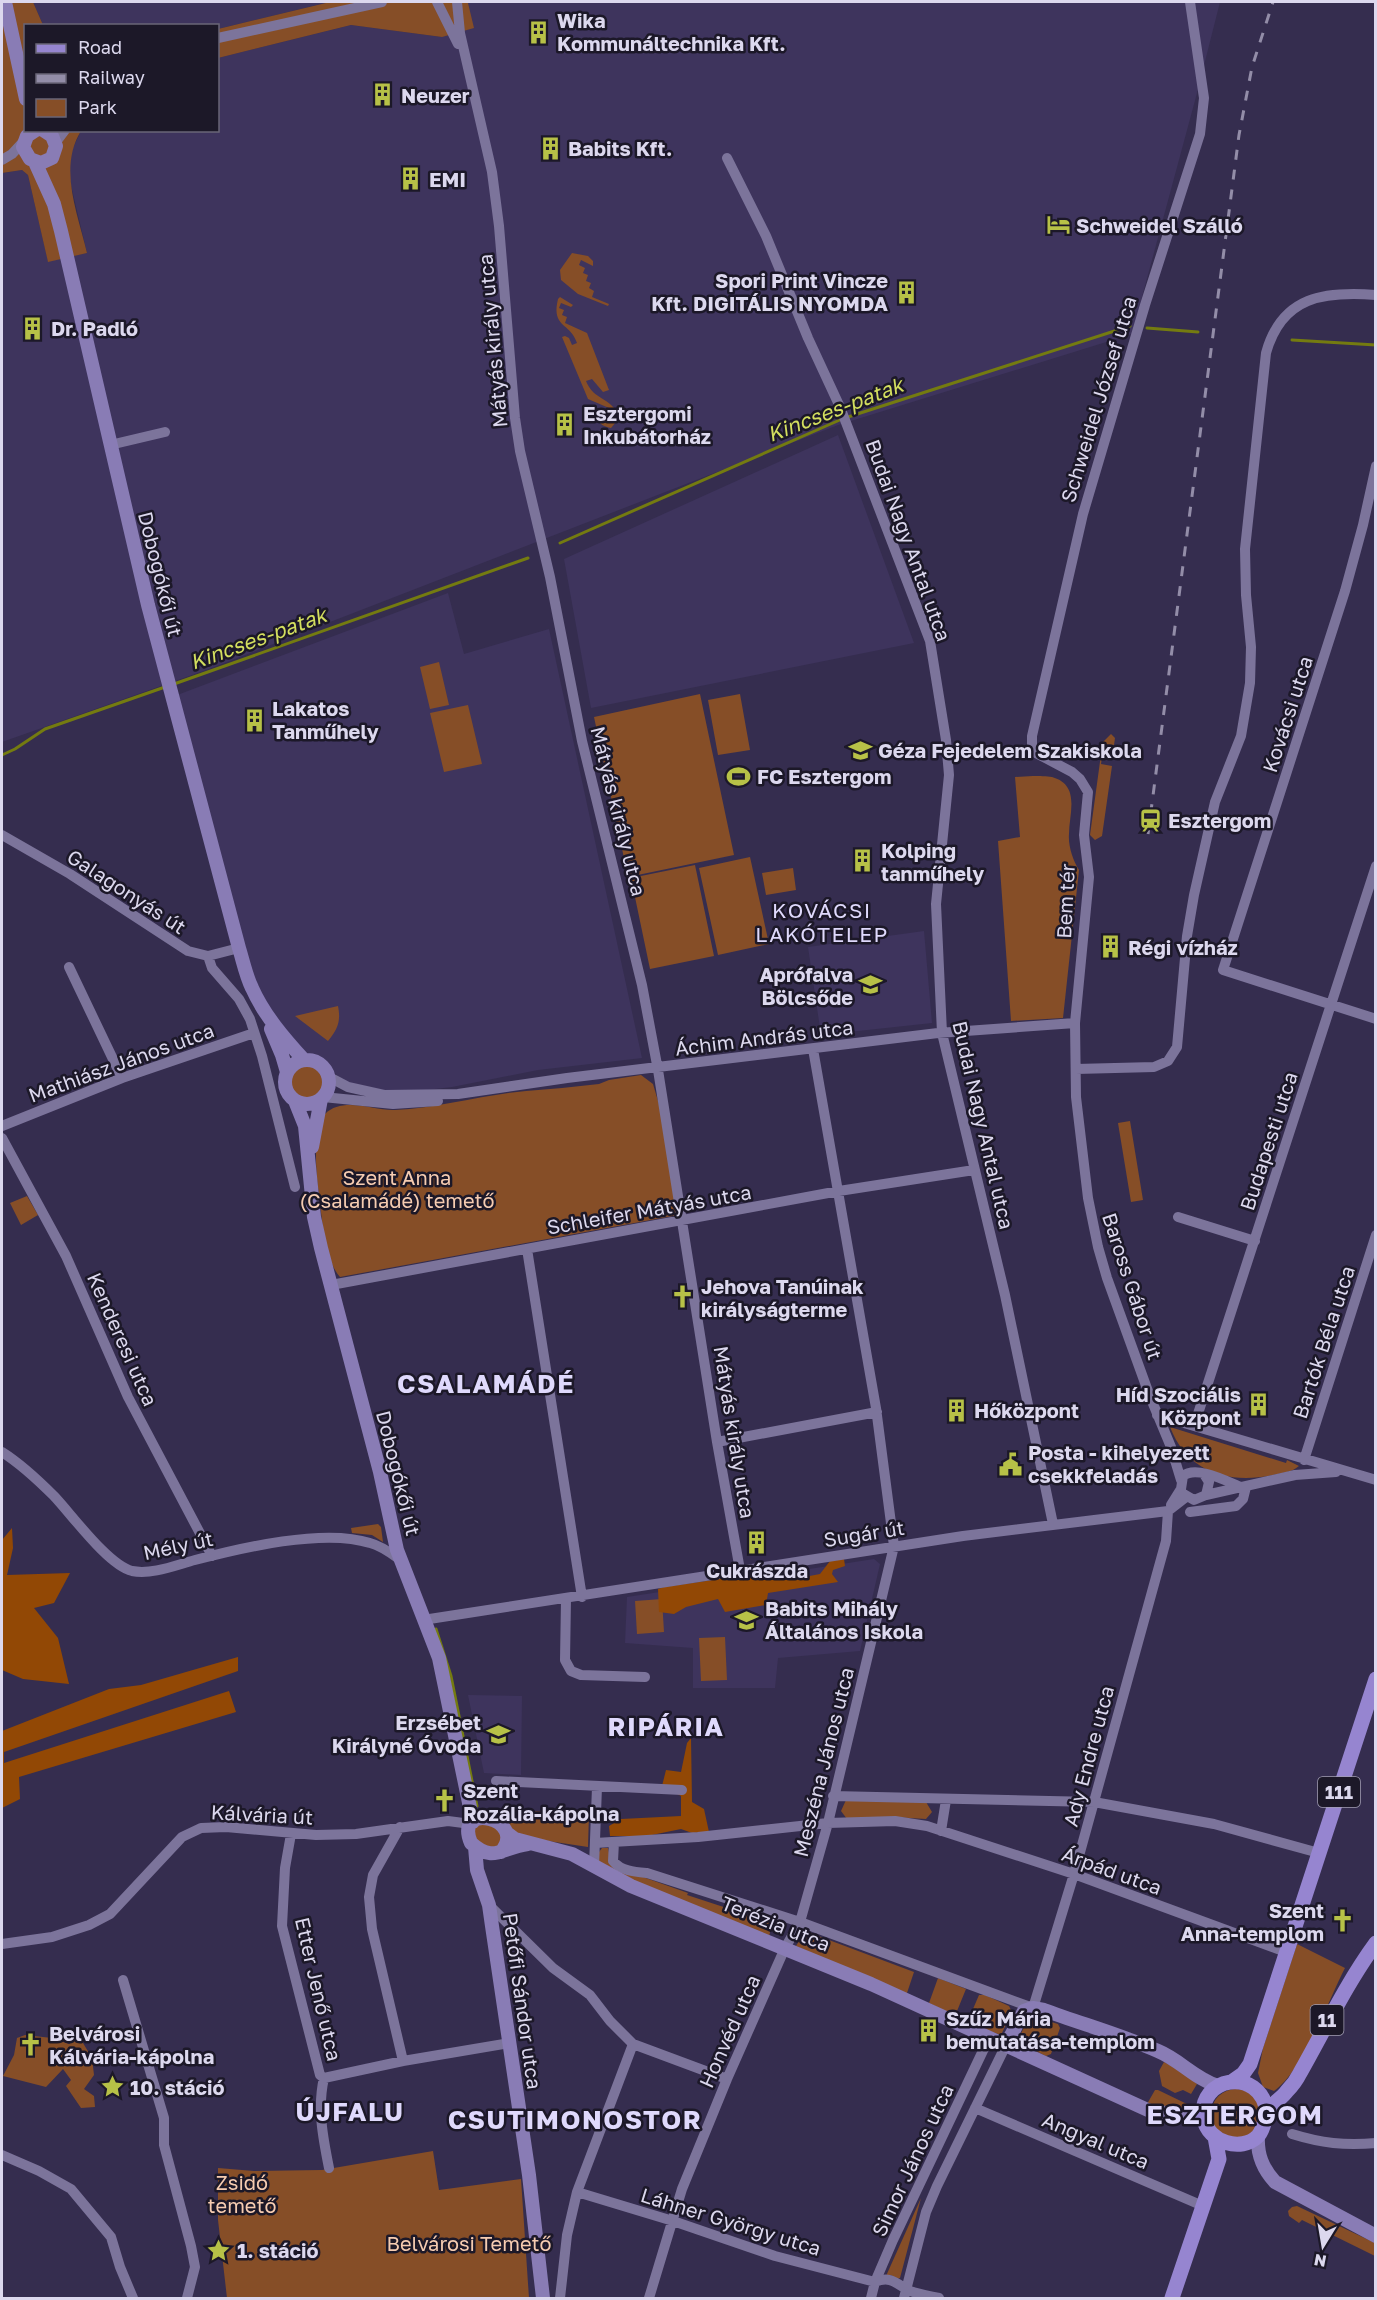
<svg xmlns="http://www.w3.org/2000/svg" width="1377" height="2300" font-family="'Golos Text',sans-serif">
<style>
.built{fill:#3e345d}
.green{fill:#864e27}
.forest{fill:#924805}
.lines{fill:none;stroke-linecap:round;stroke-linejoin:round}
.stream{stroke:#747b10;stroke-width:3}
.street{stroke:#7c749b;stroke-width:10}
.secondary{stroke:#897cb5;stroke-width:14}
.primary{stroke:#9685d0;stroke-width:15}
.rail{stroke:#938da8;stroke-width:3;stroke-dasharray:10 10;stroke-linecap:butt}
.labels{text-anchor:middle;dominant-baseline:central;stroke-width:5;stroke-linejoin:round;paint-order:stroke}
.shield{fill:#1c1828;stroke:#a29eb3;stroke-width:1.5}
.shield-label{font-size:18px;font-weight:bold;fill:#dcd8ee}
.poi-label{font-size:20px;font-weight:bold;fill:#dcd8ee;stroke:#1c1828;text-anchor:start}
.street-label{font-size:20px;fill:#dcd8ee;stroke:#1c1828}
.park-label{font-size:20px;fill:#f6ccb1;stroke:#1c1828}
.water-label{font-size:21px;font-style:italic;fill:#d3de5f;stroke:#1c1828}
.neighbourhood-label{font-size:21px;letter-spacing:1.5px;fill:#dfd9fc;stroke:#1c1828}
.district-label{font-size:26px;font-weight:bold;letter-spacing:1.5px;fill:#dfd9fc;stroke:#1c1828}
</style>
<rect width="100%" height="100%" fill="#352d4f"/>
<!-- built -->
<path class="built" d="M33,2h297l-112,27v-3l-175,-1z
M473,2h747l-23,91 -65,241 -294,91 -629,244 -207,73v-569l20,-3 6,5 20,86 39,-8 -17,-72v-27l11,-23 137,-1v-72l133,-33 91,12 26,-34z
M838,435l76,208 -323,65 -27,-149z
M448,593l16,61 85,-25 93,429 -104,12 -86,17 -51,6 -22,-1 -40,-13 -4,-6 -18,-13 -7,-2 -39,-47 -32,-63 -67,-251z
M924,931l8,92 -111,12 -13,-88z
M874,1559l6,5 -20,87 -82,7 -3,30h-82v-40l-68,-5 2,-46z
M468,1695l54,1 -1,79 -37,-2z"/>
<!-- green -->
<path class="green" d="M2,2h31l10,23 -17,1v104l55,1c-23,37 -3,83 6,122l-39,9 -20,-87 -6,-5 -20,3z
M330,2h143l-5,1 6,25 -32,9 -91,-12 -133,33v-29z
M572,253l16,3 5,5v5l-12,-6 -2,5 6,3 -2,5 5,2 -2,6 5,2 -2,5 5,3 -2,6 17,7 -1,2 -30,-12 -17,-14 -1,-10z
M560,297l13,8 -2,2 -10,-4 -2,5 5,2 -2,5 5,2 -2,6 22,10 22,57 -6,2 -11,-13 -6,2c7,17 18,15 29,28l1,13 -5,6c-6,-1 -12,-4 -15,-10l2,-3 12,5 2,-5 -5,-2 2,-5 -21,-9 -26,-62 3,-1 4,2 3,7 5,-2c-7,-21 -26,-15 -19,-44z
M439,662l10,43 -19,4 -10,-42z
M700,694l34,161 -106,22 -34,-160z
M740,694l10,56 -32,5 -10,-55z
M468,705l14,59 -38,8 -14,-59z
M1111,734l4,4 -1,7 -10,-1 -3,20 11,2 -10,70 -7,4 -5,-5 12,-88 1,-5z
M1033,776c6,0 14,0 19,1 29,8 17,37 17,57 -1,12 4,26 10,36l-16,148 -52,3 -13,-180 22,-4 -5,-60z
M750,857l19,87 -51,11 -19,-87z
M695,865l19,91 -64,13 -19,-91z
M793,868l3,22 -30,5 -4,-22z
M338,1006c3,15 0,23 -10,35l-33,-25z
M289 1082a18 18 0 1 1 36 0a18 18 0 1 1-36 0Z
M641,1075l12,9 8,27 17,104 -338,62c-16,-18 -18,-59 -21,-83 -3,-19 -7,-65 6,-80 18,-18 49,-3 70,-4 45,-2 87,-15 131,-19 24,-2 48,-4 73,-7l10,-4z
M1130,1121l13,79 -12,2 -13,-79z
M27,1196l11,19 -17,10 -11,-22z
M1170,1427l116,36 1,-3 12,6c-7,6 -16,7 -26,9 -45,9 -85,-2 -103,-48z
M378,1524l3,3 2,15 -11,-7 -20,-2 -1,-5z
M662,1599l2,33 -27,2 -2,-33z
M725,1637l2,43 -26,1 -2,-43z
M846,1800l80,2 6,10 -6,7 -33,-2 -46,2 -6,-8z
M488,1809l101,5 -1,33 -73,-11 -10,-17z
M480,1821l24,11 -6,19 -23,-7 -3,-15z
M602,1848h6l3,14 32,15 45,16 -1,2 85,28 -3,14 -143,-57 -27,-16v-12z
M805,1931l109,41 -8,24 -110,-50z
M1297,1944l48,24c-17,33 -42,103 -71,123l-11,-4 -5,-14 5,-25z
M938,1978l28,11 -11,27 -26,-13z
M979,1995h6l24,11 3,6 -11,23 -34,-12z
M1035,2017l23,7 2,4 -9,26 -5,2 -29,-14 9,-19z
M25,2035l27,3 17,6 11,-6 12,20 2,17 -10,14 10,7 1,11 -14,1 -15,-22 5,-6 -8,-11 -17,18 -43,-11 11,-21 3,-17z
M1164,2062l19,10 14,12 -6,10 -8,-4 -8,3 -13,-7 -3,-15z
M1211 2114a25 25 0 1 1 50 0a25 25 0 1 1-50 0Z
M1155,2090h3l29,14 -2,9 -38,-9z
M433,2151l6,39 82,-11 8,119h-302l-9,-78v-52l36,3 68,-1z
M921,2198l-21,80 -3,1 -6,-4 -5,1z
M1297,2206l78,37v13l-73,-36 -3,3 -10,-7 -1,-5 4,-4z"/>
<!-- forest -->
<path class="forest" d="M12,1528l1,20 -6,27 63,-2 -16,30 -20,5 24,30 11,46 -46,-5 -21,-9v-130z
M844,1559l1,7 -12,4 -1,4 6,8 -70,11 -2,12 -41,7 -7,-13 -32,8 -12,7 -15,-2 -1,-23 6,-2 106,-15 29,6 21,-4 10,-13z
M238,1657v14l-234,81v11l225,-72 7,21 -217,65 1,22 -18,9v-77l107,-42 32,-4z
M691,1738l1,64 12,7 5,23 -17,1 -11,-4 -34,7h-37l-1,-10 12,-7 60,-3v-20l-19,-10 4,-16 15,2 6,-29z"/>
<g class="lines">
<!-- stream -->
<path class="stream" d="M1147,328l51,4
M1292,340l84,5
M848,417l282,-91
M560,543l282,-124
M174,684l354,-126
M2,755l13,-6 30,-20 120,-42
M436,1629l15,47 26,130"/>
<!-- street -->
<path class="street" d="M437,2l21,42
M457,2l3,31 32,139 7,54 16,192 5,33 30,126 32,164 60,244 16,85 59,372 23,128
M218,38l164,-36
M56,142l9,-12
M727,158l39,78 42,102 32,69 90,234 16,99 3,35 -13,129 6,129 63,262 48,229
M2,160l10,-6 13,-14
M110,445l55,-13
M1376,466l-13,59 -18,66 -122,379 153,49
M2,835l68,39 118,77 20,5 31,-8
M208,956l4,12 27,31 11,20 12,37 33,131
M69,967l53,111
M1076,1069l78,-2 14,-6 9,-14 10,-111 7,-41 21,-93 26,-66 9,-53 1,-36 -5,-52 -1,-46 21,-196c16,-57 58,-62 110,-58
M329,1077l19,10 36,8 74,-1 109,-16 371,-45 137,-10
M323,1097l70,7 45,-3
M2,1126l120,-48 132,-45
M2,1138l64,118 62,141 84,159
M1178,1217l77,24
M527,1249l55,348
M331,1285l508,-94 135,-21
M1157,1415l219,65
M1194,1426l182,-560
M717,1442l160,-30
M2,1452c19,12 36,28 52,44 18,19 54,69 78,75 20,4 44,-6 63,-11 46,-12 129,-32 175,-17 12,3 22,11 32,18
M1304,1460l72,-225
M1181,1480l-10,-33 -22,-53 -42,-116 -9,-31 -10,-49 -12,-101 -1,-74 14,-146 -5,-42 4,-43 -8,-13 -8,-7 -36,-19 -4,-8v-9l51,-222 62,-209 55,-171 4,-36 -14,-96
M1182,1493l12,7 12,-5 3,-13 -5,-8
M1206,1495l89,-20 41,-3
M1171,1505l10,-16 2,-13c13,-11 43,5 58,11
M1190,1512l46,-6 7,-7 3,-12
M566,1599l-1,61 6,11 10,4 64,2
M423,1620l540,-84 205,-25 18,-14
M496,1781l186,9
M833,1796l261,6 120,22 105,29
M400,1827l-27,48 -4,22 3,32 31,132
M941,1831l5,-31
M291,1834l-6,34 -3,58 38,149 4,3 79,-17 107,-18
M614,1842l-1,19c8,10 22,11 34,12l153,49 233,86 41,-134 92,-333 2,-30
M595,1843l103,-6 130,-14 67,-2 32,5 147,48 212,78
M594,1866l3,-79
M489,1905l64,63 37,27 20,26 23,23 94,35
M2,1944l50,-7 37,-12 21,-11 72,-77 19,-9 25,-1 90,8 40,-1 92,-13 23,3
M123,1980l41,138v27l27,101 4,21 -8,31
M324,2078c-7,30 -1,60 5,90
M975,2108l228,98
M1292,2134c29,9 53,12 84,9
M2,2155l37,16 32,18 40,48 9,30 13,31
M577,2192l96,29 102,35 100,26
M875,2282c14,-6 20,0 31,7 9,5 24,7 33,9
M560,2298l7,-63 10,-43 56,-148
M649,2298l33,-109 45,-110 58,-131 15,-26 28,-99 66,-277 -18,-138 -63,-359
M871,2298l4,-16 18,-42 96,-202
M904,2298l22,-86 11,-26 69,-141"/>
<!-- secondary -->
<path class="secondary" d="M5,2l21,97
M36,130l-9,6 -4,11 7,12 11,4 11,-5 4,-12 -4,-10 -9,-6
M35,162l19,42 7,27 87,374 91,343c4,13 7,28 13,40 12,27 32,50 52,72
M271,1029l11,26 5,17
M285 1082a22 22 0 1 1 44 0a22 22 0 1 1-44 0Z
M295,1101l10,25 9,91 7,31 59,224 17,78 42,108 34,164
M312,1147l9,-48
M507,1833l8,6 57,15 59,32 240,98 279,127 54,7
M475,1847l2,23 12,35 3,21 37,249 14,123
M501,1852c28,-33 -48,-52 -30,-9 23,21 31,4 57,1
M1006,2045l18,-34 9,-3 11,2c38,14 77,25 114,41 22,9 37,28 60,35
M1258,2136c-1,18 4,32 17,46l101,54"/>
<!-- primary -->
<path class="primary" d="M1233,2081l10,-7 7,-10 126,-385
M1267,2112c-7,-47 -71,-35 -63,7 4,23 37,34 54,17 7,-8 6,-18 10,-25 5,-8 14,-13 19,-20 5,-5 10,-12 13,-18 25,-44 46,-89 76,-130
M1172,2298l47,-139 -4,-22"/>
<!-- rail -->
<path class="rail" d="M1148,834l91,-699 13,-68 21,-65"/>
</g>
<!-- icons -->
<defs>
<symbol id="building-bare" viewBox="-9 -9 18 18"><path d="M-4-6H4V6H1V3H-1V6H-4ZM-2.5-4.3h1.7v1.8h-1.7ZM.8-4.3h1.7v1.8H.8ZM-2.5-1h1.7V.8h-1.7ZM.8-1h1.7V.8H.8Z" fill="#b7c147" stroke="#1c1828" stroke-width="2.5" paint-order="stroke"/></symbol>
<symbol id="hotel-bare" viewBox="-9 -9 18 18"><path d="M-6-4.5h1.5V1H6V5H4.5V3h-9V5H-6ZM-4 0a1.8 1.8 0 1 1 3.6 0ZM.5 0V-2.5h3Q6-2.5 6 0Z" fill="#b7c147" stroke="#1c1828" stroke-width="2.5" paint-order="stroke"/></symbol>
<symbol id="school-bare" viewBox="-9 -9 18 18"><path d="M0-5L7-2L0 1L-7-2ZM-4 1L0 2.5L4 1V4Q0 6-4 4Z" fill="#b7c147" stroke="#1c1828" stroke-width="2.5" paint-order="stroke"/></symbol>
<symbol id="stadium-bare" viewBox="-9 -9 18 18"><path d="M0-5a6.5 5 0 1 0 0 10a6.5 5 0 1 0 0-10ZM-3.5-1.8h7v3.6h-7Z" fill="#b7c147" stroke="#1c1828" stroke-width="2.5" paint-order="stroke"/></symbol>
<symbol id="station-bare" viewBox="-9 -9 18 18"><path d="M-3-6H3Q5-6 5-4V2Q5 4 3 4L4.5 6H3L1.5 4h-3L-3 6H-4.5L-3 4Q-5 4-5 2V-4Q-5-6-3-6ZM-3.5-4v3h7v-3ZM-3.5 1v1.5H-2V1ZM2 1v1.5H3.5V1Z" fill="#b7c147" stroke="#1c1828" stroke-width="2.5" paint-order="stroke"/></symbol>
<symbol id="church-bare" viewBox="-9 -9 18 18"><path d="M-1.2-6h2.4v3.5h3.3v2.4h-3.3V6h-2.4V-.1h-3.3v-2.4h3.3Z" fill="#b7c147" stroke="#1c1828" stroke-width="2.5" paint-order="stroke"/></symbol>
<symbol id="civic-bare" viewBox="-9 -9 18 18"><path d="M-.6-6.5H3V-4.5H.6V-3L4-1V1h2V6H-6V1h2V-1L-.6-3ZM-1.2 2.5V6h2.4V2.5Z" fill="#b7c147" stroke="#1c1828" stroke-width="2.5" paint-order="stroke"/></symbol>
<symbol id="sight-bare" viewBox="-9 -9 18 18"><path d="M0-6L1.8-2.2L6-1.7L2.9 1.2L3.7 5.4L0 3.3L-3.7 5.4L-2.9 1.2L-6-1.7L-1.8-2.2Z" fill="#b7c147" stroke="#1c1828" stroke-width="2.5" paint-order="stroke"/></symbol>
</defs>
<g fill-rule="evenodd">
<use href="#building-bare" x="522" y="16" width="33" height="33"/>
<use href="#building-bare" x="366" y="78" width="33" height="33"/>
<use href="#building-bare" x="534" y="132" width="33" height="33"/>
<use href="#building-bare" x="394" y="162" width="33" height="33"/>
<use href="#hotel-bare" x="1042" y="208" width="33" height="33"/>
<use href="#building-bare" x="890" y="276" width="33" height="33"/>
<use href="#building-bare" x="16" y="312" width="33" height="33"/>
<use href="#building-bare" x="548" y="408" width="33" height="33"/>
<use href="#building-bare" x="238" y="704" width="33" height="33"/>
<use href="#school-bare" x="844" y="734" width="33" height="33"/>
<use href="#stadium-bare" x="722" y="760" width="33" height="33"/>
<use href="#station-bare" x="1134" y="804" width="33" height="33"/>
<use href="#building-bare" x="846" y="844" width="33" height="33"/>
<use href="#building-bare" x="1094" y="930" width="33" height="33"/>
<use href="#school-bare" x="854" y="968" width="33" height="33"/>
<use href="#church-bare" x="666" y="1280" width="33" height="33"/>
<use href="#building-bare" x="1242" y="1388" width="33" height="33"/>
<use href="#building-bare" x="940" y="1394" width="33" height="33"/>
<use href="#civic-bare" x="994" y="1448" width="33" height="33"/>
<use href="#building-bare" x="740" y="1526" width="33" height="33"/>
<use href="#school-bare" x="730" y="1604" width="33" height="33"/>
<use href="#school-bare" x="482" y="1718" width="33" height="33"/>
<use href="#church-bare" x="428" y="1784" width="33" height="33"/>
<use href="#church-bare" x="1326" y="1904" width="33" height="33"/>
<use href="#building-bare" x="912" y="2014" width="33" height="33"/>
<use href="#church-bare" x="14" y="2028" width="33" height="33"/>
<use href="#sight-bare" x="96" y="2070" width="33" height="33"/>
<use href="#sight-bare" x="202" y="2234" width="33" height="33"/>
</g>
<g class="labels">
<!-- shield labels -->
<g class="shield">
<rect x="1318" y="1777" width="42" height="30" rx="4.5"/>
<rect x="1310.5" y="2005" width="33" height="30" rx="4.5"/>
</g>
<g class="shield-label">
<text x="1339" y="1792">111</text>
<text x="1327" y="2020">11</text>
</g>
<!-- poi labels -->
<g class="poi-label">
<text x="557" y="20">Wika<tspan x="557" dy="23">Kommunáltechnika Kft.</tspan></text>
<text x="401" y="95">Neuzer</text>
<text x="568" y="148">Babits Kft.</text>
<text x="429" y="179">EMI</text>
<text x="1076" y="225">Schweidel Szálló</text>
<text x="888" y="280" text-anchor="end">Spori Print Vincze<tspan x="888" dy="23">Kft. DIGITÁLIS NYOMDA</tspan></text>
<text x="51" y="328">Dr. Padló</text>
<text x="583" y="413">Esztergomi<tspan x="583" dy="23">Inkubátorház</tspan></text>
<text x="272" y="708">Lakatos<tspan x="272" dy="23">Tanműhely</tspan></text>
<text x="878" y="750">Géza Fejedelem Szakiskola</text>
<text x="757" y="776">FC Esztergom</text>
<text x="1168" y="820">Esztergom</text>
<text x="881" y="850">Kolping<tspan x="881" dy="23">tanműhely</tspan></text>
<text x="1128" y="947">Régi vízház</text>
<text x="853" y="974" text-anchor="end">Aprófalva<tspan x="853" dy="23">Bölcsőde</tspan></text>
<text x="701" y="1286">Jehova Tanúinak<tspan x="701" dy="23">királyságterme</tspan></text>
<text x="1241" y="1394" text-anchor="end">Híd Szociális<tspan x="1241" dy="23">Központ</tspan></text>
<text x="974" y="1410">Hőközpont</text>
<text x="1028" y="1452">Posta - kihelyezett<tspan x="1028" dy="23">csekkfeladás</tspan></text>
<text x="757" y="1570" text-anchor="middle">Cukrászda</text>
<text x="765" y="1608">Babits Mihály<tspan x="765" dy="23">Általános Iskola</tspan></text>
<text x="481" y="1722" text-anchor="end">Erzsébet<tspan x="481" dy="23">Királyné Óvoda</tspan></text>
<text x="463" y="1790">Szent<tspan x="463" dy="23">Rozália-kápolna</tspan></text>
<text x="1324" y="1910" text-anchor="end">Szent<tspan x="1324" dy="23">Anna-templom</tspan></text>
<text x="946" y="2018">Szűz Mária<tspan x="946" dy="23">bemutatása-templom</tspan></text>
<text x="49" y="2033">Belvárosi<tspan x="49" dy="23">Kálvária-kápolna</tspan></text>
<text x="130" y="2087">10. stáció</text>
<text x="237" y="2250">1. stáció</text>
</g>
<!-- street labels -->
<g class="street-label">
<text transform="translate(492 341) rotate(-95)">Mátyás király utca</text>
<text transform="translate(1098 399) rotate(-73)">Schweidel József utca</text>
<text transform="translate(909 540) rotate(70)">Budai Nagy Antal utca</text>
<text transform="translate(161 574) rotate(76)">Dobogókői út</text>
<text transform="translate(1287 714) rotate(-72)">Kovácsi utca</text>
<text transform="translate(619 811) rotate(76)">Mátyás király utca</text>
<text transform="translate(127 891) rotate(33)">Galagonyás út</text>
<text transform="translate(1065 901) rotate(-87)">Bem tér</text>
<text transform="translate(764 1037) rotate(-7)">Áchim András utca</text>
<text transform="translate(121 1062) rotate(-20)">Mathiász János utca</text>
<text transform="translate(984 1125) rotate(77)">Budai Nagy Antal utca</text>
<text transform="translate(1268 1141) rotate(-72)">Budapesti utca</text>
<text transform="translate(649 1209) rotate(-10)">Schleifer Mátyás utca</text>
<text transform="translate(1133 1286) rotate(72)">Baross Gábor út</text>
<text transform="translate(123 1339) rotate(66)">Kenderesi utca</text>
<text transform="translate(1323 1342) rotate(-72)">Bartók Béla utca</text>
<text transform="translate(735 1432) rotate(81)">Mátyás király utca</text>
<text transform="translate(399 1473) rotate(76)">Dobogókői út</text>
<text transform="translate(864 1533) rotate(-9)">Sugár út</text>
<text transform="translate(178 1545) rotate(-12)">Mély út</text>
<text transform="translate(1088 1756) rotate(-75)">Ady Endre utca</text>
<text transform="translate(823 1762) rotate(-76)">Meszéna János utca</text>
<text transform="translate(262 1814) rotate(3)">Kálvária út</text>
<text transform="translate(1112 1870) rotate(20)">Árpád utca</text>
<text transform="translate(776 1923) rotate(22)">Terézia utca</text>
<text transform="translate(319 1989) rotate(77)">Etter Jenő utca</text>
<text transform="translate(523 2001) rotate(82)">Petőfi Sándor utca</text>
<text transform="translate(729 2031) rotate(-66)">Honvéd utca</text>
<text transform="translate(1096 2140) rotate(23)">Angyal utca</text>
<text transform="translate(912 2160) rotate(-65)">Simor János utca</text>
<text transform="translate(731 2221) rotate(17)">Láhner György utca</text>
</g>
<!-- park labels -->
<g class="park-label">
<text x="397" y="1177">Szent Anna<tspan x="397" dy="23">(Csalamádé) temető</tspan></text>
<text x="242" y="2182">Zsidó<tspan x="242" dy="23">temető</tspan></text>
<text x="469" y="2243">Belvárosi Temető</text>
</g>
<!-- water labels -->
<g class="water-label">
<text transform="translate(835 409) rotate(-21)">Kincses-patak</text>
<text transform="translate(258 638) rotate(-20)">Kincses-patak</text>
</g>
<!-- neighbourhood labels -->
<g class="neighbourhood-label">
<text x="822" y="910">KOVÁCSI<tspan x="822" dy="24">LAKÓTELEP</tspan></text>
</g>
<!-- district labels -->
<g class="district-label">
<text x="486" y="1383">CSALAMÁDÉ</text>
<text x="666" y="1726">RIPÁRIA</text>
<text x="350" y="2111">ÚJFALU</text>
<text x="1235" y="2114">ESZTERGOM</text>
<text x="575" y="2119">CSUTIMONOSTOR</text>
</g>
</g>
<!-- border -->
<rect width="1377" height="2300" fill="none" stroke="#dcd8ee" stroke-width="6"/>
<!-- legend -->
<rect x="24" y="24" width="195" height="108" fill="#1c1828" stroke="#696577" stroke-width="1.5"/>
<rect x="36" y="44" width="30" height="9" fill="#9685d0" stroke="#696577" stroke-width="1.5"/>
<text x="78" y="54" font-size="18" fill="#dcd8ee">Road</text>
<rect x="36" y="74" width="30" height="9" fill="#938da8" stroke="#696577" stroke-width="1.5"/>
<text x="78" y="84" font-size="18" fill="#dcd8ee">Railway</text>
<rect x="36" y="99" width="30" height="18" fill="#864e27" stroke="#696577" stroke-width="1.5"/>
<text x="78" y="114" font-size="18" fill="#dcd8ee">Park</text>
<!-- north arrow -->
<g transform="translate(1323 2246) rotate(191)" stroke="#1c1828" stroke-width="4.5" paint-order="stroke">
<path d="M0-4.5L10 22L0 15L-10 22Z" fill="#dcd8ee"/>
<text y="-9" font-size="16" font-weight="bold" text-anchor="middle" fill="#dcd8ee">N</text>
</g>
</svg>
